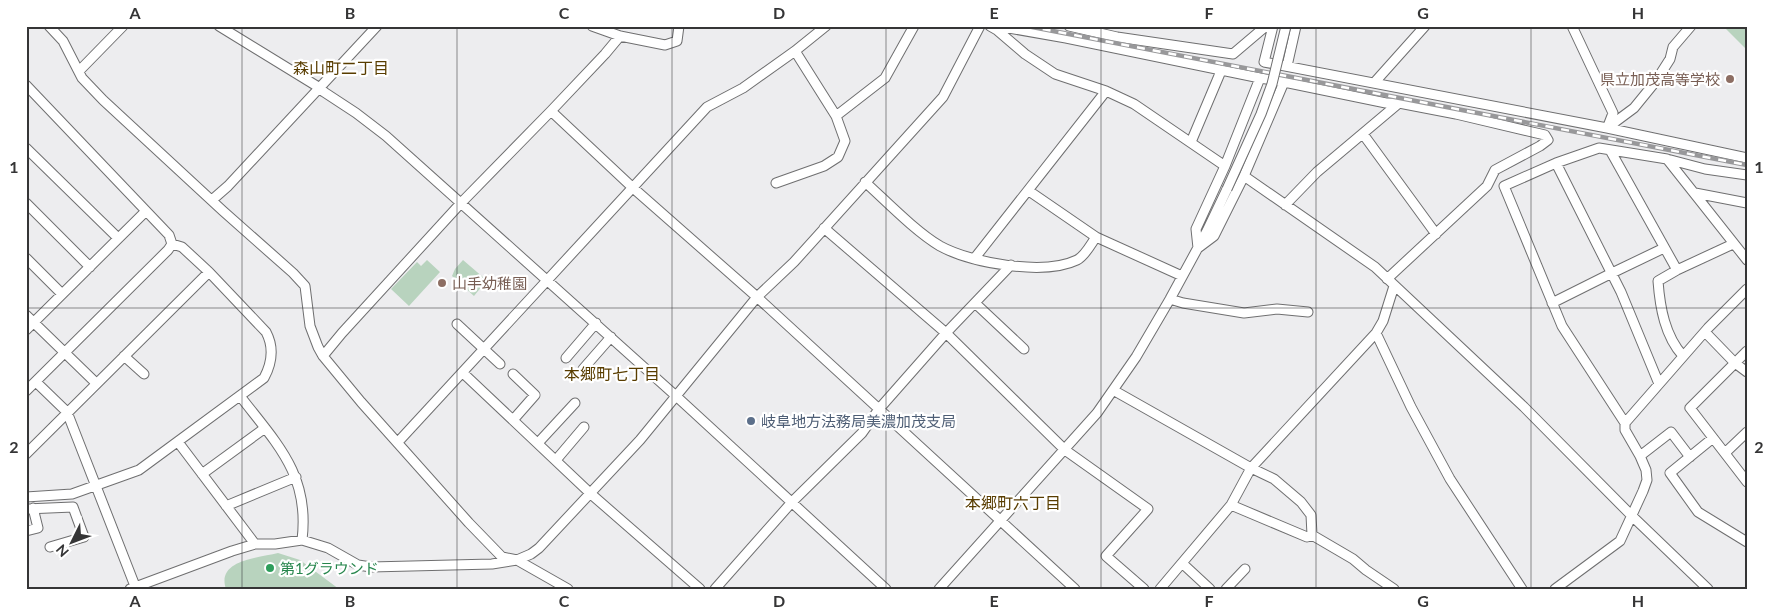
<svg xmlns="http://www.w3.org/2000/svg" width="1773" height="615" font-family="Lato,'Noto Sans JP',sans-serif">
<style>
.green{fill:#b8d3be}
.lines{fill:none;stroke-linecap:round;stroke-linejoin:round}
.minor-casing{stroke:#6f6f70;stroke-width:11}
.minor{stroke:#fff;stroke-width:9}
.rail-casing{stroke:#98989a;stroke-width:4.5}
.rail{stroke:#fff;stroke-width:2.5;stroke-dasharray:8;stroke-linecap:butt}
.minor-bridge-casing{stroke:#6f6f70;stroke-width:11;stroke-linecap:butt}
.minor-bridge{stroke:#fff;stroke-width:9}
.grid{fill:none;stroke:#353536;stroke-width:1;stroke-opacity:0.55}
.education-dot{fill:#8d6e63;stroke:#fff;stroke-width:2}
.service-dot{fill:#5c6f8a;stroke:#fff;stroke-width:2}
.leisure-dot{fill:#2e9e5b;stroke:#fff;stroke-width:2}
.labels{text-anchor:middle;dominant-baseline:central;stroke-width:4.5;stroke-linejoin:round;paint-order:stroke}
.education-label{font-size:15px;fill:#785e54;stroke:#fff;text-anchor:end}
.service-label{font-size:15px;fill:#4e5e75;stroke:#fff;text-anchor:start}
.leisure-label{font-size:15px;fill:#27864d;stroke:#fff;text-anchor:start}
.neighbourhood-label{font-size:16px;fill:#593d00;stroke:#fff}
.neatline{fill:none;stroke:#353536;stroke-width:2}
.grid-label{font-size:16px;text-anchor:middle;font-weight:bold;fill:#353536}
</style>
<rect width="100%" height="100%" fill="#ededef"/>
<!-- green -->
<path class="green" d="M1723,26h24v24z
M427,260l13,12 -31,34 -18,-17 26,-27 4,4z
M463,260l21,18 -5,5 3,3 -8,10 -22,-20 3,-7z
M278,553l22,7 39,29h-113c-10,-29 32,-31 52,-36z"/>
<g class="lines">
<defs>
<path id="minor" d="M49,26l14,15 19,37 21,22 120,111 70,62 12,13 5,40 8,21 5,9 38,46 108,121 33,34 15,3 51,29
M219,26l101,62 4,4 32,21 30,23 290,260 210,193
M592,26l28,10 45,9 12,-4 2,-15
M990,26l7,4 28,24 30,20 51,17 28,13 91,62
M997,26l69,12 194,40
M1069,26l48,11 116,17 33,-28
M1273,26l-9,36 343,66 140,30
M1572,26l41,87 -5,13
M1287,66l9,-40
M79,71l44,-45
M1260,78l24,4 -40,94 -30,60 -16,12 -2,-19 29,-63z
M1284,82l102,21h13l57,11 89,21 3,5 -8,6 -45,24 -8,16 -100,93
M1374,83l51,-57
M26,85l143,150 3,9 -4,6 -142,141
M551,111l81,76 125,110 318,292
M836,116l49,-38 29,-52
M1607,128l27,-20 22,-27 14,-22 3,-12 18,-21
M1363,134l73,100
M1191,142l30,-71
M26,148l92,90
M1610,150l67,120
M1667,159l38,10 42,6
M1556,163l65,129 38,92
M1244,176l131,91 149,140 108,109 76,73
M865,182c21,19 51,50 75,64 31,17 104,30 137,14 8,-4 14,-16 19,-23
M776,183l48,-17 14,-9 7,-16 -9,-25 -41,-65
M1029,191l67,46 86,39
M1695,193l52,10
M212,200l16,-14 149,-160
M26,203l64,64
M1285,205l32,-33 82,-69
M824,228l122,105 119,117 83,59 -42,47 38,33
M26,258l36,36
M974,259l132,-168
M1170,299l13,4 61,10 33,-4 31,3
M975,303l49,46
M1552,303l60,-30 52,-25
M26,315l70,68
M457,324l43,40
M26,330l120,-119
M1705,332l30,31 12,9
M1376,333l35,74 39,72 72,110
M1747,351l-57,57 57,74
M124,356l20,18
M323,356l19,-23 119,-130 90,-92 54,-57 15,-18
M1683,356c-18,-20 -23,-48 -25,-75l19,-11 56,-26
M566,358l30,-35
M583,369l28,-32
M463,373l128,121 109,95
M513,374l22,21 -22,25
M36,382l31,30 68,174
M1113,390l138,78 23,11 27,23 10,13 1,20 41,24 13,11 28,19
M240,396c37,48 70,79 62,144
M1625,423l83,-95 39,-39
M1713,438l-43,35 28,39 49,30
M178,442l77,102
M398,442l309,-335 36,-19 52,-37 31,-25
M538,443l37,-40
M1725,453l22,-21
M26,454l183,-182
M1640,456l31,-24 19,25
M556,460l28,-33
M202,474l63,-46
M26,497l46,-3 67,-24 125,-92c8,-15 10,-31 2,-46l-57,-60 -27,-25 -10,-3
M1231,505l76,32 5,-2
M226,506l70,-29
M26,509l47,-2 11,30 -34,10
M26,531l12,-3 -5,-20
M1183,564l27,25
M130,589l102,-38 23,-7h20l27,-4 26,8 30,17 13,2 121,-3 25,-4 14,-6 8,-6 101,-108 117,-143 37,-35 149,-165 37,-71
M715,589l77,-87 70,-69 17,-24 67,-76 65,-68
M939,589l158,-176 39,-56 34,-58 37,-68 20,-42
M1160,589l71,-84 20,-37 125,-135 7,-12 11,-35
M1226,589l19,-20
M1555,589l65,-48 23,-50 4,-11 -1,-10 -6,-14 -15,-26v-7l-63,-97 -58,-140 52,-23 43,-15 68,11 80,101"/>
</defs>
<!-- minor casing -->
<use href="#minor" class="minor-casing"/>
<!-- minor -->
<use href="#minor" class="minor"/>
<defs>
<path id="rail" d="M1027,26l720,139"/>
</defs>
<!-- rail casing -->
<use href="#rail" class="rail-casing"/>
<!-- rail -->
<use href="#rail" class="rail"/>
<defs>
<path id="minor-bridge" d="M1227,189l34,-75 11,-30 14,-58"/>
</defs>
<!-- minor-bridge casing -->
<use href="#minor-bridge" class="minor-bridge-casing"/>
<!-- minor-bridge -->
<use href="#minor-bridge" class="minor-bridge"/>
</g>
<!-- grid -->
<path class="grid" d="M242,26v563M457,26v563M672,26v563M886,26v563M1101,26v563M1316,26v563M1531,26v563M26,308h1721"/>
<!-- markers -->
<g class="education-dot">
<circle cx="1730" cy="79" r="5"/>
<circle cx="442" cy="283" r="5"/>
</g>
<circle class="service-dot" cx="751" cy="421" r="5"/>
<circle class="leisure-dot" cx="270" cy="568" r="5"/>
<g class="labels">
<!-- education labels -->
<g class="education-label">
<text x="1720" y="79">県立加茂高等学校</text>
<text x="452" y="283" text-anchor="start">山手幼稚園</text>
</g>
<!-- service labels -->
<g class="service-label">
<text x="761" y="421">岐阜地方法務局美濃加茂支局</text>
</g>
<!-- leisure labels -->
<g class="leisure-label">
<text x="280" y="568">第1グラウンド</text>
</g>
<!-- neighbourhood labels -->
<g class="neighbourhood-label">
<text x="341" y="67">森山町二丁目</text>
<text x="612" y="373">本郷町七丁目</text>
<text x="1013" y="502">本郷町六丁目</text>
</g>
</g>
<!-- border -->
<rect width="1773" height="615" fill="none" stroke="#ffffff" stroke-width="55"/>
<!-- north arrow -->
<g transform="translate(72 542) rotate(228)" stroke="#ffffff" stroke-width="4" paint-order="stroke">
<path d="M0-4L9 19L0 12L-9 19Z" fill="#353536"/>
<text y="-8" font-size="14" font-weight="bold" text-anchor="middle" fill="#353536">N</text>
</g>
<rect x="28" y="28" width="1718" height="560" class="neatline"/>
<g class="grid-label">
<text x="135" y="19">A</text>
<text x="350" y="19">B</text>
<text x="564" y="19">C</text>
<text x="779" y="19">D</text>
<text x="994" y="19">E</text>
<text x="1209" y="19">F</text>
<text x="1423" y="19">G</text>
<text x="1638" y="19">H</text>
<text x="14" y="173">1</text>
<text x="1759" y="173">1</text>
<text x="14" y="453">2</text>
<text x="1759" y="453">2</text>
<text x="135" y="607">A</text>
<text x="350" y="607">B</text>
<text x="564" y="607">C</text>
<text x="779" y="607">D</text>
<text x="994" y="607">E</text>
<text x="1209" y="607">F</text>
<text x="1423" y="607">G</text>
<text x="1638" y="607">H</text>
</g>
</svg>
